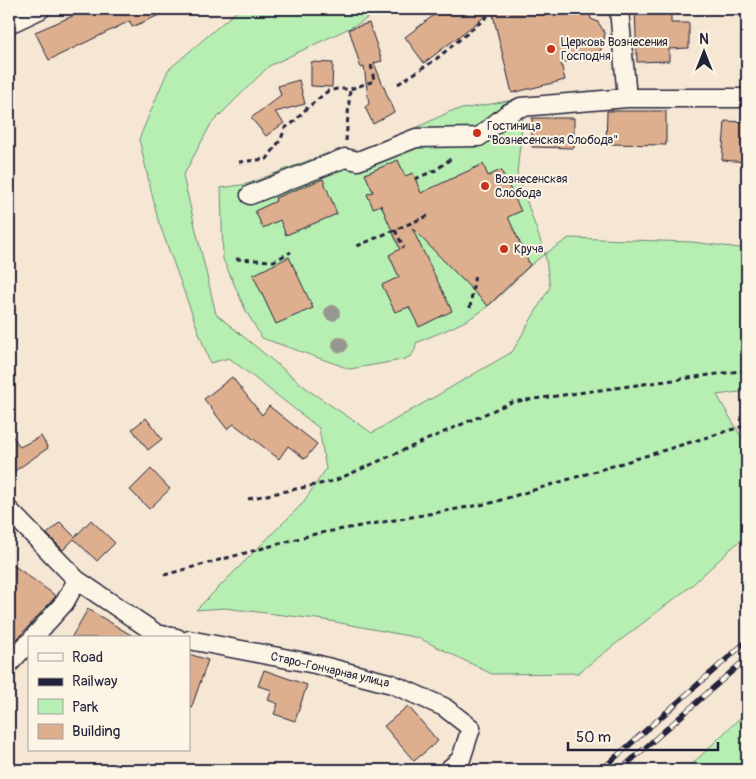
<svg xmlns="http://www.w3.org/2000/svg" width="756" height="779" font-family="Pangolin,sans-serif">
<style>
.green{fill:#b7efb2;stroke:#6c8876}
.building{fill:#ddaf8e;stroke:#22223b}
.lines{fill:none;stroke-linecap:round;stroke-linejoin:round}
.minor-casing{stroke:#22223b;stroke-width:21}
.path{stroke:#22223b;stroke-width:3;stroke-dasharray:5 4;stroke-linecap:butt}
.minor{stroke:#fcf5e5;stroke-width:18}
.rail-casing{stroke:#22223b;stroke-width:5.5}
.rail{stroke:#fcf5e5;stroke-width:4;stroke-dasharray:11;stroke-linecap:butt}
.tree{fill:#969790}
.poi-dot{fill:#c8321e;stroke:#fcf5e5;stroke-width:2}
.labels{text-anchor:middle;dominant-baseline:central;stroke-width:4;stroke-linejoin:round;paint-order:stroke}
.poi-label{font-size:12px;fill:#22223b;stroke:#fcf5e5;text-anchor:start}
.street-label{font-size:12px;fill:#22223b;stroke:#fcf5e5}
</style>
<rect width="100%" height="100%" fill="#f6e7d4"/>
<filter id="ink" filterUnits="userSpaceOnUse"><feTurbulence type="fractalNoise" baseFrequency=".02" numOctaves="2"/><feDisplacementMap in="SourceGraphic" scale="10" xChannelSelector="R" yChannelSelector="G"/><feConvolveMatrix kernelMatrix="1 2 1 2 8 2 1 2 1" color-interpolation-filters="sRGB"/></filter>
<g filter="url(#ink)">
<!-- green -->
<path class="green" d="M239,9h141l-20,14 -91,43 -58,58 -28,52 33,138 95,78 61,41 140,-81 38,-65 -5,-33c-22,15 -37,36 -57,52 -20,17 -48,26 -72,37l-1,7 -4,6 -9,4 -52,9 -88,-31 -16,-27 -23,-52 -2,-71 26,-4 81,-31 26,5 97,-47 68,-12 4,17 -6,57 28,81 24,-16 123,4 55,7v142l-30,4 30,52v87l-56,52 -113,87 -86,1 -73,-36 -94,-18 -101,-12 -28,2 106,-106 24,-35 -7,-41 -90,-70 -19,5 -52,-143 -19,-81 29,-69z
M747,711v59h-59v-2z"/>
<!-- building -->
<path class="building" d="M89,9h84l-41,18 -2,-6 -81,39 -14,-28z
M442,9h146l3,10 7,3 7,11 -2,12 -4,8 -38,10 4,17 -53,13 -20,-82 -68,52 -19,-26z
M635,9h36v14h18v25l-20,1v12l-32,1z
M369,23l13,38 -8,2 20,49 -21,12 -8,-17 4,-3 -5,-37 -3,1 -12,-39z
M311,62l22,1 -1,24 -21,-1z
M299,80l6,24 -30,8 9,11 -18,13 -15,-18 30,-23 -3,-9z
M607,111h59v34l-60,-1z
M532,118h42v30l-42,-1z
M725,121l22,1v40l-25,-2z
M398,160l7,16 8,-3 8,20 62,-29 5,12 13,-6 20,41 -13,6 22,48 -42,41 -76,-78 40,83 -33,16 -10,-20 -14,5 -13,-27 17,-8 -10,-22 11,-6 -19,-44 -8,3 -6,-14 6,-2 -8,-18z
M323,179l14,35 -51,21 -6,-15 -17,8 -8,-17 21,-10 -1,-3z
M289,257l24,51 -37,16 -23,-49z
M232,377l30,38 7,-9 48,38 -12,15 -17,-13 -9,13 -45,-35 -7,5 -23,-30z
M146,418l16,21 -14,11 -16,-21z
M9,431l11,16 21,-11 7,12 -39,27z
M151,469l19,20 -21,20 -19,-19z
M91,520l24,23 -18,18 -23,-22 -11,11 -16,-16 13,-12 15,15z
M9,562l47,34 -47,52z
M88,609l48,29h-65z
M189,654l19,6 -17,49 -2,-1z
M264,670l43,15 -12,36 -21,-7 4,-10 -10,-4 4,-10 -14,-4z
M408,706l30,35 -24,20 -30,-35z"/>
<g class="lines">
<defs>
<path id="minor" d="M619,9l8,89
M9,24l32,-15
M250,195l95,-37 13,3 58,-23 63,-1 28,-23 14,-7 106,-9h120
M9,510l68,70 80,54 20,4
M33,638l32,-36 12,-22
M189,640l126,24 77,20 52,23 27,21 -10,31 -13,11
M9,664l20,-22"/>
</defs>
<!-- minor casing -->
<use href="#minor" class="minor-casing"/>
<!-- path -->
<path class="path" d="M398,84l37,-24 59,-49 9,-2
M346,141l4,-52
M239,162l28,-3 14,-20 4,-11 9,-6 13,-14 21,-17 9,-2h13l24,-8 -3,-17
M415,179l21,-9 17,-13
M395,230l9,18
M357,246l73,-31
M236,259l38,2 17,-9
M470,308l5,-34
M248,499l86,-18 178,-79 235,-32
M164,575l151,-41 176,-31 256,-78"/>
<!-- minor -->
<use href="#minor" class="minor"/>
<defs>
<path id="rail" d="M601,770l146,-129
M620,770l127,-112"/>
</defs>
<!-- rail casing -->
<use href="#rail" class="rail-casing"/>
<!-- rail -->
<use href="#rail" class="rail"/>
</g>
<!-- trees -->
<g class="tree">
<circle cx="332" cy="313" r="8"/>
<circle cx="340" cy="345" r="8"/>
</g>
</g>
<!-- markers -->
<g class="poi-dot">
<circle cx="551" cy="49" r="5"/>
<circle cx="477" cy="133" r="5"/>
<circle cx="485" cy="186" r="5"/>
<circle cx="504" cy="249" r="5"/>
</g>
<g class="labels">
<!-- poi labels -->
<g class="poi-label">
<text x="561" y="42">Церковь Вознесения<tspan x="561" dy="14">Господня</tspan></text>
<text x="487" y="126">Гостиница<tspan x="487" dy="14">"Вознесенская Слобода"</tspan></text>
<text x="495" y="179">Вознесенская<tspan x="495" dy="14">Слобода</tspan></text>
<text x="514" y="249">Круча</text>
</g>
<!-- street labels -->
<g class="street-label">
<text transform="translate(330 670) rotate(13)">Старо-Гончарная улица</text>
</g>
</g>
<!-- margin -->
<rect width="756" height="779" fill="none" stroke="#fcf5e5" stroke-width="30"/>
<rect x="15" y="15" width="726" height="749" fill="none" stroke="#22223b" stroke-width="2" filter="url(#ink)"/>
<!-- legend -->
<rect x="28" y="636" width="162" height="115" fill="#fcf5e5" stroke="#a5a1a1"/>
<rect x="38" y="653" width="25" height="8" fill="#fcf5e5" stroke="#a5a1a1"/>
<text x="72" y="662" font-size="15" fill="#22223b">Road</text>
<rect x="38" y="678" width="25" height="8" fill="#22223b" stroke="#a5a1a1"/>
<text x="72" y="686" font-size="15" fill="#22223b">Railway</text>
<rect x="38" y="699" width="25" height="15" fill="#b7efb2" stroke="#a5a1a1"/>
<text x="72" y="712" font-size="15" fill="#22223b">Park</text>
<rect x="38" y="724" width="25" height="15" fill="#ddaf8e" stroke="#a5a1a1"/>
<text x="72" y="736" font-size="15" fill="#22223b">Building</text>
<!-- north arrow -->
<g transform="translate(704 52)" stroke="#fcf5e5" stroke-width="4" paint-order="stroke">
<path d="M0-4L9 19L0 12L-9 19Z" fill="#22223b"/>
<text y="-8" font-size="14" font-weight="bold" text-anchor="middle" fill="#22223b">N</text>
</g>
<!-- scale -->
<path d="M568 742v8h150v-8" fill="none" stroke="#22223b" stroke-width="2.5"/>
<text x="576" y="742" font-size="15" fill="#22223b" stroke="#fcf5e5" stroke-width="4" paint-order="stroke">50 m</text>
</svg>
